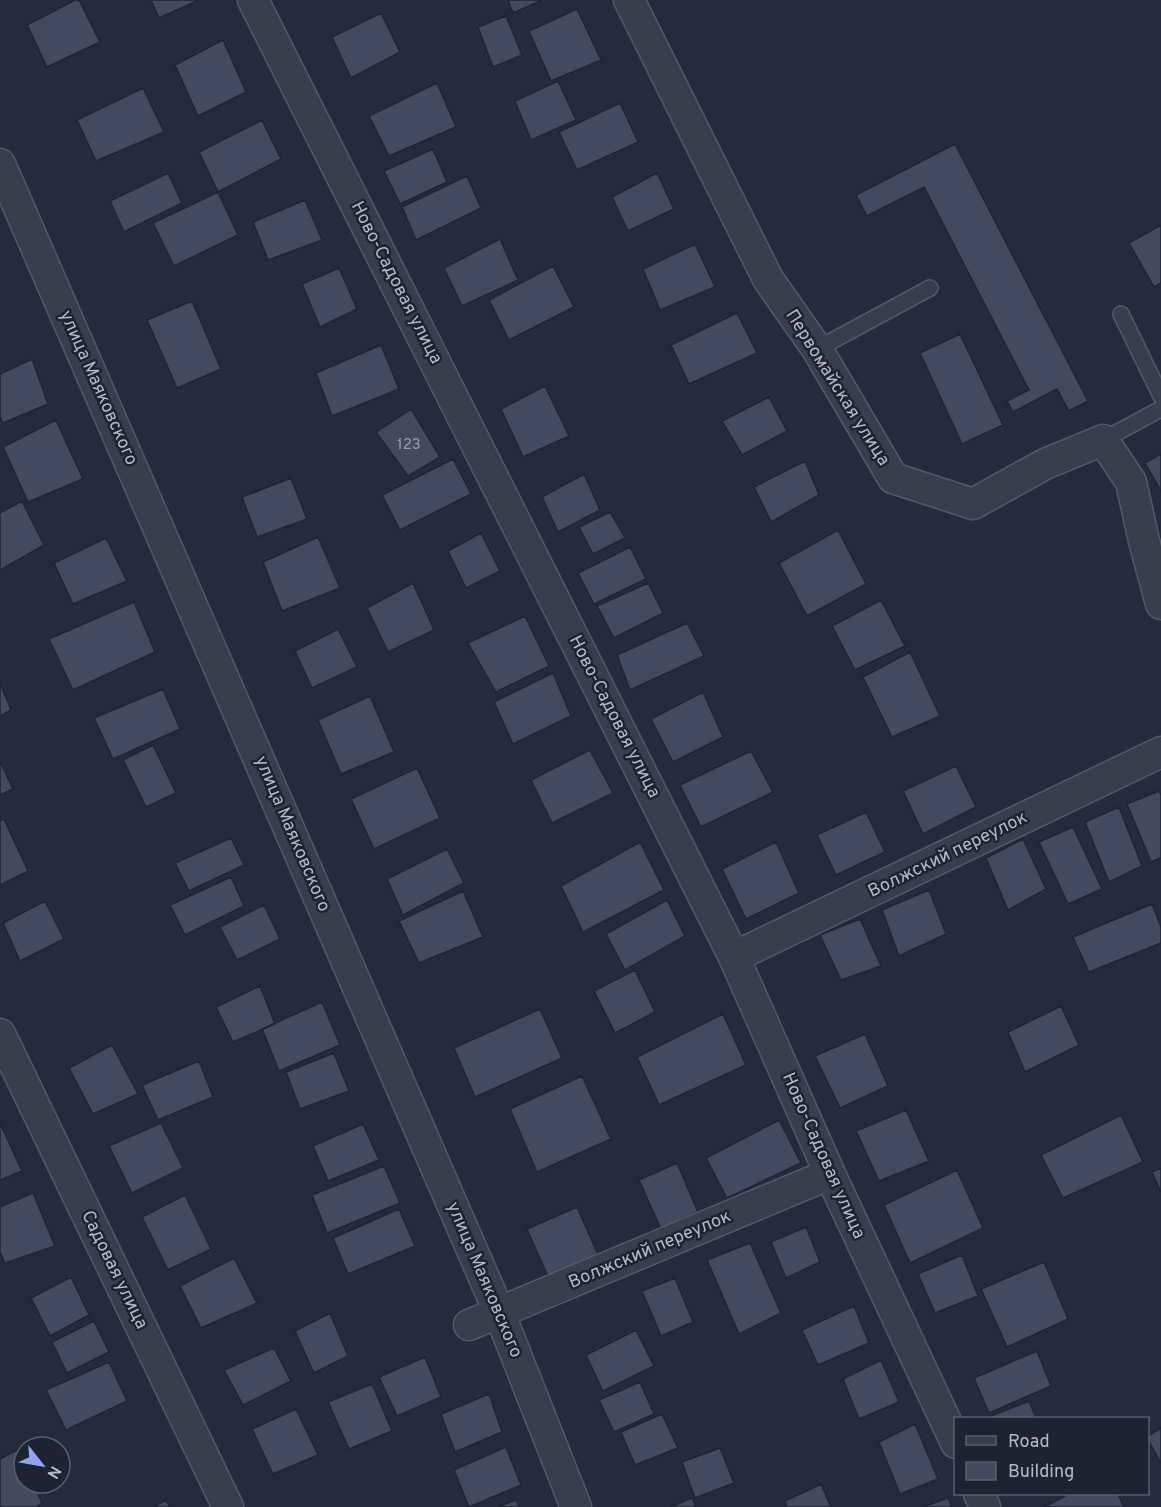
<svg xmlns="http://www.w3.org/2000/svg" width="1161" height="1507" font-family="Overpass,sans-serif">
<style>
.building{fill:#444a5e;stroke:#202533;stroke-width:1.5}
.lines{fill:none;stroke-linecap:round;stroke-linejoin:round}
.lane-casing{stroke:#545967;stroke-width:18}
.street-casing{stroke:#545967;stroke-width:33}
.lane{stroke:#393e4d;stroke-width:15}
.street{stroke:#393e4d;stroke-width:30}
.labels{text-anchor:middle;dominant-baseline:central;stroke-width:5;stroke-linejoin:round;paint-order:stroke}
.number-label{font-size:15px;fill:#999dae}
.street-label{font-size:18px;fill:#b5b9c8;stroke:#1e2331}
</style>
<rect width="100%" height="100%" fill="#252b3c"/>
<!-- building -->
<path class="building" d="M75,0h4l21,42 -53,25 -20,-42z
M151,0h48l-40,18z
M508,0h34l-29,13z
M577,9l24,51 -50,21 -22,-50z
M381,13l19,39 -49,26 -19,-41z
M506,16l16,39 -29,12 -15,-40z
M223,40l23,52 -48,24 -23,-51z
M558,81l18,39 -45,20 -16,-39z
M437,83l19,44 -67,29 -20,-40z
M143,88l21,44 -68,29 -19,-41z
M620,103l18,39 -61,28 -18,-38z
M262,120l19,39 -63,33 -19,-40z
M955,144l133,257 -19,10 -12,-22 -44,23 -6,-11 22,-11 -105,-203 -57,29 -11,-21z
M433,149l14,33 -47,22 -16,-33z
M168,173l14,30 -58,29 -14,-31z
M657,173l17,36 -46,22 -16,-34z
M467,176l14,32 -65,32 -14,-33z
M218,192l20,43 -64,31 -21,-43z
M305,200l17,40 -54,20 -15,-38z
M1161,225v58l-7,4 -25,-44z
M500,239l18,41 -56,26 -18,-38z
M695,244l20,43 -55,23 -17,-41z
M553,266l21,41 -65,33 -20,-40z
M339,268l18,41 -37,18 -18,-43z
M192,301l29,68 -44,19 -30,-68z
M737,313l20,40 -68,31 -18,-39z
M960,334l43,91 -41,19 -42,-91z
M381,345l18,44 -67,27 -16,-43z
M32,359l16,45 -45,19 -3,-7v-42z
M545,386l24,50 -46,21 -22,-48z
M769,397l18,34 -45,24 -20,-34z
M411,409l29,48 -32,19 -32,-44z
M56,420l27,59 -55,23 -25,-55z
M1161,454v37l-16,-28z
M453,459l18,35 -71,36 -18,-35z
M805,461l14,34 -48,27 -17,-35z
M584,474l16,36 -42,22 -16,-35z
M291,478l16,41 -50,18 -15,-40z
M22,501l22,44 -44,25v-57z
M610,512l15,26 -32,16 -14,-27z
M838,530l28,54 -59,32 -28,-53z
M481,533l19,38 -34,17 -18,-37z
M318,537l22,51 -58,23 -19,-49z
M106,538l21,43 -54,23 -19,-41z
M630,547l16,32 -52,25 -16,-31z
M413,583l21,47 -46,22 -21,-44z
M648,583l15,30 -49,25 -17,-32z
M881,600l24,46 -50,24 -23,-44z
M134,602l21,50 -82,38 -24,-51z
M525,616l24,50 -53,26 -28,-49z
M687,623l17,33 -74,34 -13,-35z
M338,629l19,38 -45,21 -17,-37z
M910,652l30,64 -48,21 -29,-60z
M553,673l18,43 -58,28 -19,-42z
M0,683l11,27 -11,6z
M163,689l17,40 -67,30 -19,-41z
M703,692l20,45 -50,25 -22,-43z
M370,696l24,56 -53,22 -23,-54z
M153,745l23,48 -30,14 -23,-47z
M590,750l23,43 -61,30 -21,-43z
M751,751l22,41 -72,35 -21,-42z
M0,761l13,28 -13,6z
M956,766l20,41 -53,27 -20,-43z
M417,768l23,50 -66,31 -23,-50z
M1159,791l2,4v63l-10,4 -24,-58z
M1119,807l23,59 -33,16 -24,-60z
M866,812l19,40 -49,23 -19,-40z
M4,819l24,52 -28,14v-64z
M1073,827l29,62 -34,15 -29,-62z
M231,838l13,27 -55,26 -14,-28z
M1023,839l23,50 -38,21 -22,-52z
M640,842l24,48 -81,42 -22,-46z
M776,842l23,51 -53,26 -24,-50z
M447,849l17,34 -61,32 -16,-36z
M231,877l13,29 -59,29 -15,-30z
M929,890l17,44 -47,22 -17,-46z
M463,891l20,46 -64,26 -20,-42z
M667,900l18,36 -60,34 -19,-36z
M45,901l19,38 -44,22 -17,-38z
M1152,904l9,23v16l-72,29 -16,-35z
M264,905l16,34 -43,21 -17,-33z
M860,919l21,47 -40,14 -21,-45z
M635,970l20,42 -40,21 -21,-42z
M260,986l15,38 -42,18 -17,-35z
M322,1002l18,43 -61,26 -17,-42z
M1061,1006l18,39 -54,27 -17,-40z
M540,1009l22,49 -87,39 -21,-49z
M723,1014l23,51 -87,40 -22,-48z
M865,1034l23,52 -48,22 -25,-52z
M112,1045l26,49 -45,20 -24,-46z
M334,1053l15,38 -49,18 -14,-37z
M199,1061l14,36 -55,23 -16,-35z
M582,1076l29,63 -74,33 -27,-63z
M906,1110l23,51 -50,20 -23,-50z
M1121,1115l22,47 -80,36 -22,-43z
M779,1120l22,43 -74,35 -21,-40z
M0,1123l22,48 -22,9z
M161,1123l22,45 -51,25 -23,-47z
M363,1124l16,36 -51,21 -15,-35z
M677,1163l21,49 -37,17 -22,-49z
M384,1166l16,37 -73,30 -15,-38z
M1161,1168v24l-9,-20z
M957,1170l26,58 -73,35 -26,-58z
M33,1193l22,53 -50,17 -5,-11v-45z
M185,1195l26,54 -43,21 -26,-53z
M577,1207l22,50 -50,22 -22,-50z
M399,1209l16,37 -67,28 -15,-36z
M806,1227l14,35 -34,16 -15,-36z
M750,1243l31,70 -42,21 -32,-74z
M962,1255l16,41 -43,17 -17,-39z
M234,1258l23,45 -56,25 -21,-42z
M1044,1262l24,57 -61,28 -26,-58z
M71,1277l18,38 -39,21 -19,-38z
M675,1278l18,44 -32,14 -19,-45z
M854,1306l15,37 -51,22 -16,-35z
M330,1313l18,43 -34,17 -19,-42z
M94,1321l15,31 -42,21 -15,-31z
M636,1330l18,36 -51,25 -17,-36z
M274,1348l17,33 -48,24 -19,-35z
M1037,1351l14,35 -62,27 -15,-35z
M425,1357l16,40 -44,19 -18,-39z
M881,1360l18,42 -40,17 -16,-40z
M109,1362l18,39 -61,29 -20,-40z
M640,1382l14,32 -40,18 -15,-32z
M372,1384l20,47 -43,18 -21,-47z
M489,1394l13,38 -47,20 -14,-38z
M1029,1401l7,17h-50z
M296,1409l22,46 -45,19 -21,-45z
M662,1414l16,34 -43,17 -14,-33z
M915,1424l23,55 -38,15 -21,-52z
M1161,1428v35l-13,-23v-4z
M506,1447l15,38 -52,22 -15,-37z
M720,1448l14,35 -39,15 -13,-36z
M17,1450l7,15v18h9l9,20 -6,4h-36v-48z
M821,1484l10,23h-44l-2,-6z
M1069,1494h49l6,13h-80z
M692,1498l4,9h-25z
M948,1498l4,9h-29z
M166,1500l4,7h-17z
M516,1500l3,7h-22z"/>
<g class="lines">
<defs>
<path id="lane" d="M1121,314l40,82
M817,349l113,-61
M1103,440l58,-31"/>
<path id="street" d="M253,0l481,957 96,217 126,269
M629,0l139,279 49,70 76,129 80,26 72,-40 58,-24 28,42 13,59 17,63
M0,164l499,1148 77,195
M734,957l427,-205
M0,1034l228,473
M469,1325l361,-151
M979,1494l6,13"/>
</defs>
<!-- lane casing -->
<use href="#lane" class="lane-casing"/>
<!-- street casing -->
<use href="#street" class="street-casing"/>
<!-- lane -->
<use href="#lane" class="lane"/>
<!-- street -->
<use href="#street" class="street"/>
</g>
<g class="labels">
<!-- number labels -->
<g class="number-label">
<text x="409" y="445">123</text>
</g>
<!-- street labels -->
<g class="street-label">
<text transform="translate(396 283) rotate(63)">Ново-Садовая улица</text>
<text transform="translate(98 388) rotate(66)">улица Маяковского</text>
<text transform="translate(837 388) rotate(58)">Первомайская улица</text>
<text transform="translate(614 717) rotate(63)">Ново-Садовая улица</text>
<text transform="translate(292 834) rotate(67)">улица Маяковского</text>
<text transform="translate(948 855) rotate(-26)">Волжский переулок</text>
<text transform="translate(823 1156) rotate(66)">Ново-Садовая улица</text>
<text transform="translate(650 1250) rotate(-23)">Волжский переулок</text>
<text transform="translate(114 1270) rotate(64)">Садовая улица</text>
<text transform="translate(484 1280) rotate(67)">улица Маяковского</text>
</g>
</g>
<!-- legend -->
<rect x="954" y="1417" width="195" height="78" fill="#1e2331" stroke="#5a5f6d" stroke-width="1.5"/>
<rect x="966" y="1436" width="30" height="9" fill="#393e4d" stroke="#5a5f6d" stroke-width="1.5"/>
<text x="1008" y="1447" font-size="18" fill="#b5b9c8">Road</text>
<rect x="966" y="1462" width="30" height="18" fill="#444a5e" stroke="#5a5f6d" stroke-width="1.5"/>
<text x="1008" y="1477" font-size="18" fill="#b5b9c8">Building</text>
<!-- north arrow -->
<g transform="translate(42 1465) rotate(121)"><circle r="28" fill="#1e2331" stroke="#5a5f6d" stroke-width="1.5"/>
<path d="M0-4.5L10 22L0 15L-10 22Z" fill="#8fa4f2"/>
<text y="-9" font-size="16" font-weight="bold" text-anchor="middle" fill="#b5b9c8">N</text>
</g>
</svg>
